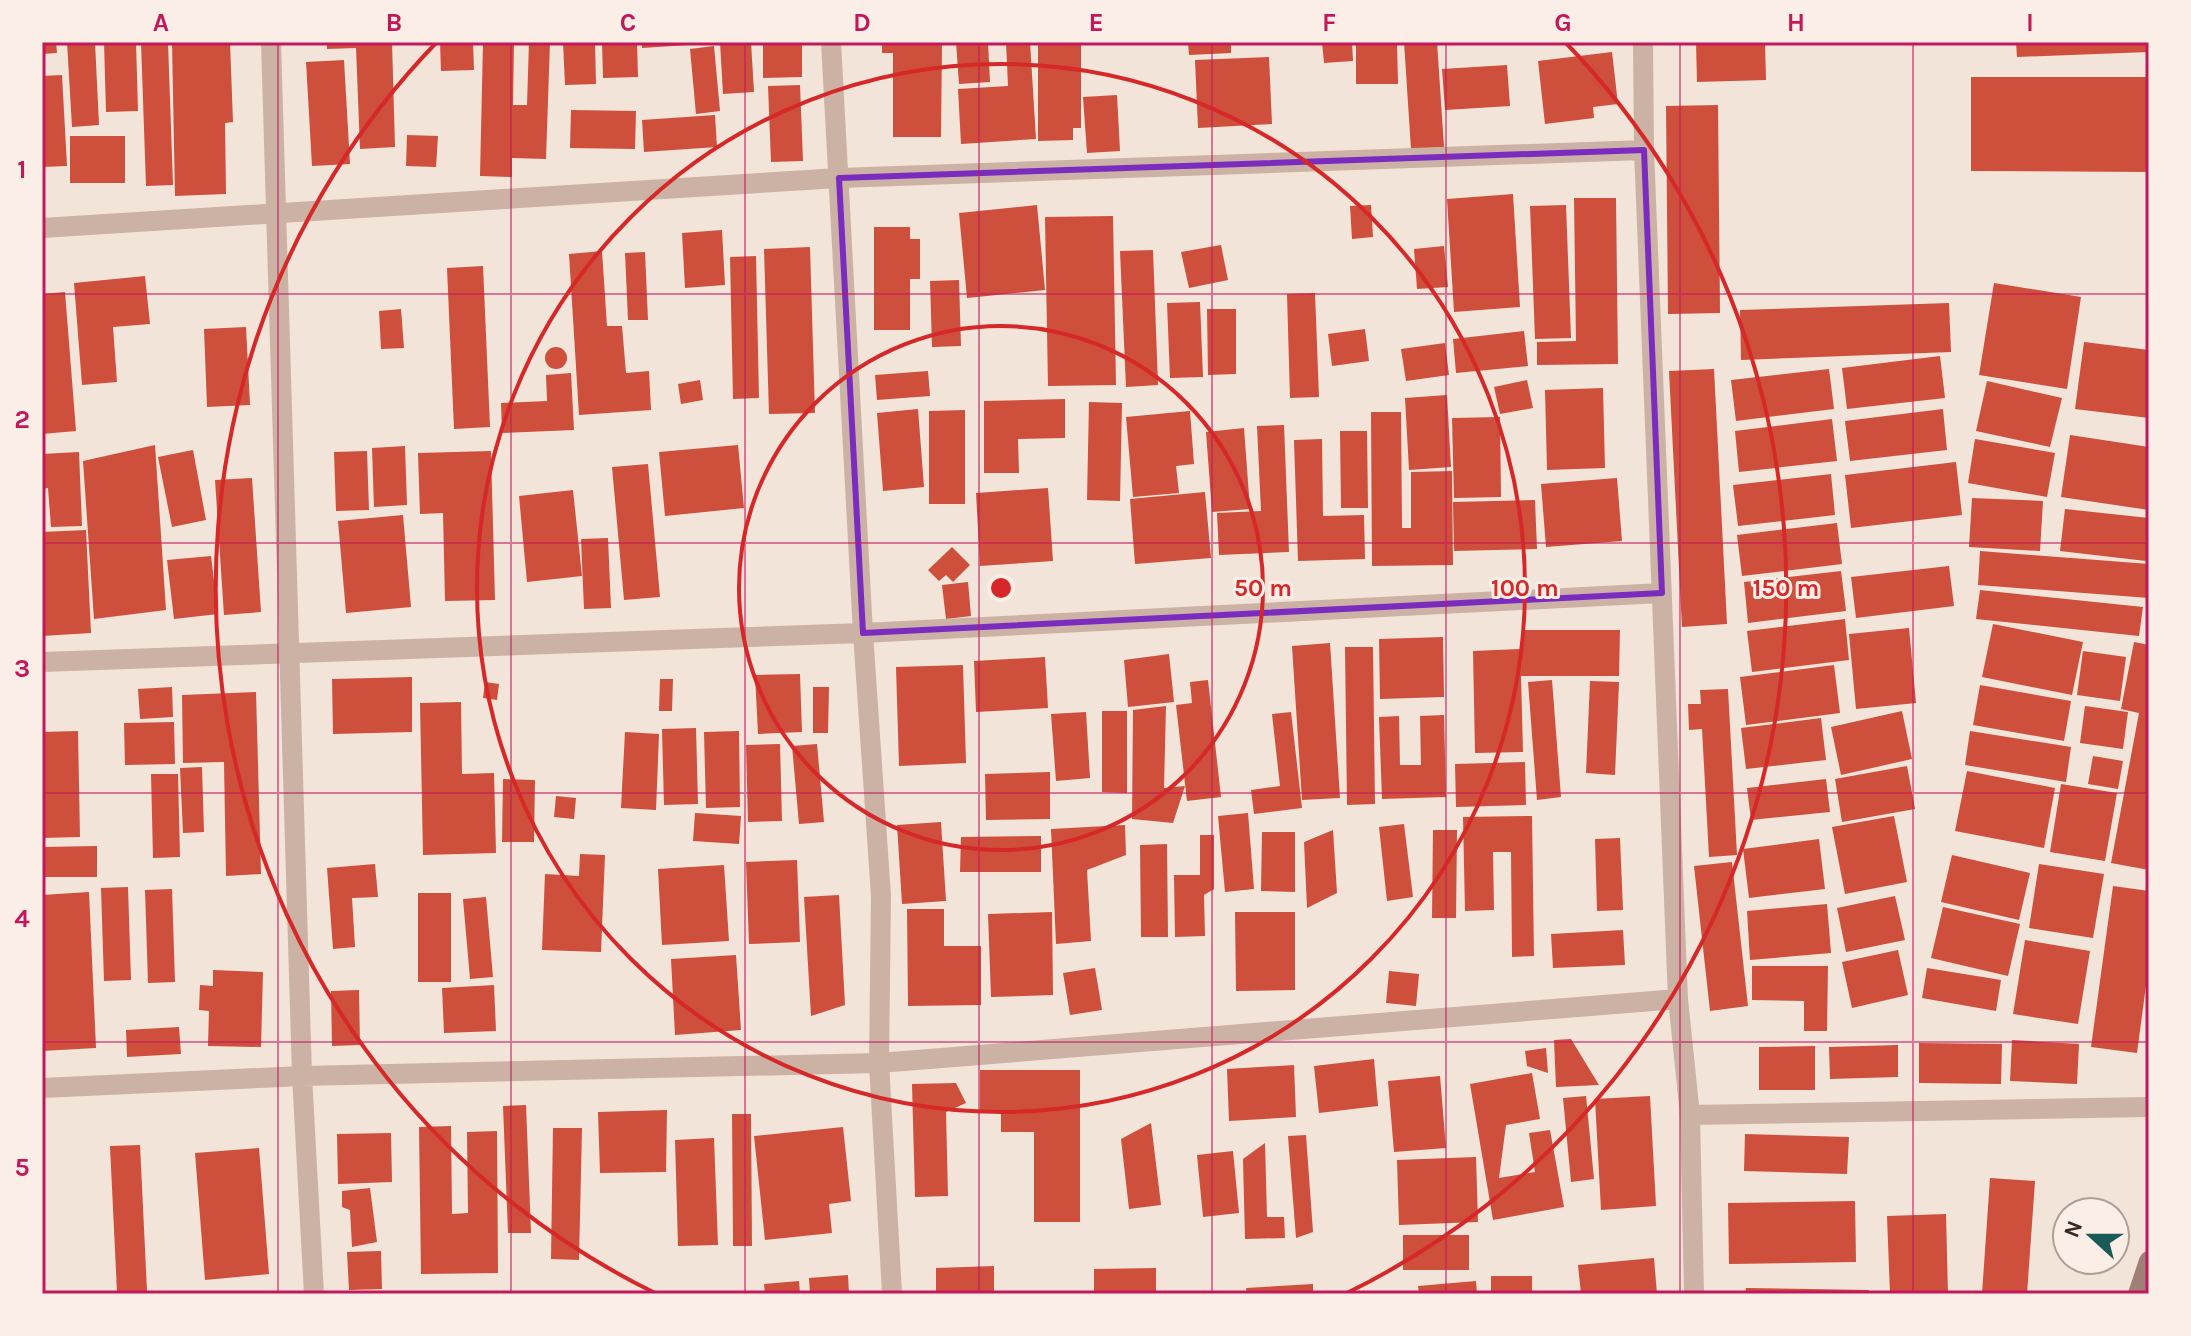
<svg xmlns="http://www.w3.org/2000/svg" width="2191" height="1336" font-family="Karla,sans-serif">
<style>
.building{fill:#ce4f3c}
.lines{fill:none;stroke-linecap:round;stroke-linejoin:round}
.street{stroke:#ccb2a4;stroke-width:20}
.secondary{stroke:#9f8076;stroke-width:20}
.marked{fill:none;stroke:#7b2cbf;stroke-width:6;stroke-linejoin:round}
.grid{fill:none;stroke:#c2185b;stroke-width:2;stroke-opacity:0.55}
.ring{fill:none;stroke:#d62828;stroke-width:4}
.centre{fill:#d62828;stroke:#faeee6;stroke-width:4}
.ring-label{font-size:24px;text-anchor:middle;font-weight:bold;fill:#d62828;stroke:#faeee6;stroke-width:6;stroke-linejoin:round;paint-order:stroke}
.neatline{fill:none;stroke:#c2185b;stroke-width:3}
.grid-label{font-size:26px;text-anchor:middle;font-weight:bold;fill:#c2185b}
</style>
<rect width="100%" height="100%" fill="#f3e4d9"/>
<!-- building -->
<path class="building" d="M42,42h14l1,11 -15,1z
M67,42h28l4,83 -27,2z
M104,42h32l2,69 -32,1z
M141,42h27l5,143 -27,1z
M172,42h58l3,80 -8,1 1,71 -51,2z
M327,42h65l3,105 -35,2 -4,-101 -29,1z
M440,42h33l1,28 -33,1z
M483,42h31l-1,63h14l2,-63h21l-4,117 -34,-1v19l-32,-1z
M563,42h32l1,42 -31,1z
M602,42h35l1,35 -35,1z
M642,42h61v2l-61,4z
M720,42h31l3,50 -31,2z
M763,42h39v35l-39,1z
M882,42h60l-1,95h-48v-84h-11z
M956,42h32l2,40 -31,2z
M1006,42h24l6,97 -75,5 -3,-55 50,-3z
M1038,42h43v86h-8v12l-35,1z
M1188,42h43v11l-42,2z
M1322,42h30l1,19 -29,2z
M1356,42h41l1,42h-42z
M1404,42h33l7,105 -33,2z
M1696,42h69l1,38 -69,2z
M2016,42h133v10l-132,5z
M714,46l6,65 -24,3 -6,-65z
M1612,52l6,52 -25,3 1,11 -49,6 -7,-63z
M1269,57l3,67 -74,4 -3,-68z
M344,60l6,104 -38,2 -6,-104z
M1507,65l3,41 -65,4 -3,-41z
M62,75l5,91 -25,1v-91z
M1971,77h178v95l-178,-1z
M800,85l3,76 -32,1 -3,-76z
M1117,95l3,56 -33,2 -4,-56z
M1718,105l2,208 -52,1 -2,-208z
M571,110l65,1 -1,38 -65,-1z
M715,115l2,32 -73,5 -2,-32z
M407,135l31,1 -2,31 -30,-1z
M70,136h55v47h-55z
M1513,194l7,113 -66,5 -7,-113z
M1574,198h42l2,166 -81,1v-23l39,-1z
M1037,205l8,85 -78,8 -8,-85z
M1371,205l2,32 -21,2 -2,-33z
M1566,205l5,133 -36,1 -5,-133z
M1113,216l3,169 -68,1 -3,-169z
M874,227h36v12h10v40h-10v51h-36z
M722,230l3,55 -40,3 -3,-55z
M1221,245l7,35 -39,8 -8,-36z
M1444,246l4,41 -31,2 -3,-40z
M810,247l5,166 -46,1 -5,-165z
M1153,250l5,135 -32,2 -6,-136z
M602,251l5,75h15l4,47 23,-2 2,39 -72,5 -10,-161z
M645,252l3,68h-20l-3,-67z
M756,256l3,142 -26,1 -3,-142z
M483,266l7,161 -36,2 -7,-161z
M145,276l5,48 -37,3 4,55 -35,3 -8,-102z
M959,280l2,66 -29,1 -2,-66z
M1994,283l87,14 -14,92 -88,-14z
M65,292l11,139 -34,3v-140z
M1315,293l4,104 -29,1 -3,-104z
M1200,302l3,75 -33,1 -3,-75z
M1949,303l2,49 -210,8 -1,-50z
M401,309l3,39 -23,1 -2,-38z
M1207,309h29v65l-28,1z
M246,327l4,78 -43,2 -3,-78z
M1365,329l4,32 -37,5 -4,-32z
M1524,331l4,35 -72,7 -3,-34z
M2084,342l65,8v68l-74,-9z
M1445,343l4,32 -43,6 -5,-32z
M545 358a11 11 0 1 1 22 0a11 11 0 1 1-22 0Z
M1940,356l5,42 -98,11 -5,-41z
M1714,369l13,255 -45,3 -13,-256z
M1829,369l5,40 -98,12 -5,-41z
M928,371l2,25 -53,4 -2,-25z
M571,373l3,57 -72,3 -1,-30 46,-2 -1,-26z
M700,380l3,20 -22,4 -3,-20z
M1527,380l6,28 -33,6 -6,-27z
M1987,381l75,17 -12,49 -74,-16z
M1603,388l2,80 -58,2 -2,-80z
M1447,395l4,72 -42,3 -4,-72z
M1065,399v39l-47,1 1,34h-35v-72z
M1089,402l33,1 -2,98 -33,-1z
M918,409l6,78 -41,4 -6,-78z
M1943,409l4,41 -97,11 -5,-40z
M965,410v94h-36v-93z
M1190,411l4,53 -18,2 3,27 -46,4 -7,-80z
M1371,412h30l1,116h9v-56l41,-1 1,94 -81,1z
M1500,417l1,80 -47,1 -2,-80z
M1832,419l5,42 -98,11 -4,-41z
M1284,425l5,127 -70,3 -2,-42 44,-2 -4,-85z
M1244,428l6,81 -38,3 -6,-80z
M1340,431h27l1,77h-27z
M2070,435l79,12v63l-88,-13z
M1322,439l1,77 41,-1 1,44 -67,2 -4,-121z
M1975,439l80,14 -8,44 -79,-14z
M155,445l11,165 -72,9 -11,-158z
M738,445l6,63 -79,8 -6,-64z
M405,446l2,59 -33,2 -2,-59z
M193,450l13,70 -34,7 -14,-70z
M367,451l2,59 -33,1 -2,-59z
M491,451l4,149 -50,1 -2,-88 -23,1 -2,-61z
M79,452l3,74 -31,1 -3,-39 -6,1v-35z
M1956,462l6,53 -111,13 -6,-53z
M648,464l12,133 -36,3 -12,-133z
M1831,474l4,41 -97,11 -5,-41z
M252,478l9,134 -37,3 -9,-135z
M1617,478l5,63 -76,6 -5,-63z
M1048,488l5,73 -73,5 -4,-73z
M573,490l9,86 -55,6 -8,-86z
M1205,492l6,66 -76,6 -5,-65z
M1972,498l71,3 -3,50 -71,-4z
M1535,500l2,49 -83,2 -1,-49z
M2065,509l84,9 -3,43 -86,-10z
M403,515l8,92 -65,6 -8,-92z
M1837,523l5,41 -100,12 -5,-41z
M86,530l5,103 -49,3v-104z
M608,538l3,70 -27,1 -3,-70z
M952,547l18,18 -17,17 -7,-7 -7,6 -11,-11z
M1980,551l169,13v34l-171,-13z
M211,556l7,58 -44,5 -7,-59z
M1949,566l5,40 -98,12 -5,-41z
M1841,571l5,40 -98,12 -4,-41z
M968,582l3,34 -25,3 -4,-34z
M1980,590l163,17 -4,29 -163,-17z
M1845,619l4,41 -97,12 -5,-41z
M1993,624l90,18 -11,53 -90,-18z
M1909,628l7,75 -60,6 -7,-75z
M1522,630h98l-1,46h-98l2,76 -48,1 -2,-102 47,-2 1,20z
M1443,637l1,60 -64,2 -1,-60z
M2134,642l15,3v225l-38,-7 28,-150 -18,-4z
M1330,643l10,155 -38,2 -10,-154z
M1345,647h28l2,157 -28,1z
M2083,651l43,6 -6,44 -43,-6z
M1169,654l5,48 -46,5 -4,-47z
M1045,657l3,51 -72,4 -2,-51z
M963,665l3,98 -67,3 -3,-99z
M1834,665l6,48 -94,12 -6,-48z
M800,674l2,58 -44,2 -3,-59z
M412,677v55l-79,2 -1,-55z
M660,679h13l-1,32h-13z
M1208,680l13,117 -34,4 -11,-96 16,-2 -2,-21z
M1552,680l9,117 -24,3 -9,-118z
M1590,681l29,1 -4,93 -29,-2z
M485,682l14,2 -2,16 -14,-2z
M1980,685l91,16 -7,40 -91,-16z
M172,687l1,30 -33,2 -2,-30z
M813,687h16l-1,46h-15z
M1728,689l9,166 -28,2 -7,-128 -13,1 -1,-26h13l-1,-14z
M256,692l5,182 -35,2 -2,-114 -41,1 -1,-68z
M461,702l1,72 32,-1 2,80 -73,2 -3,-152z
M1166,706l-2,82 21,-2 -12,37 -41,-4 1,-109z
M2085,706l43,6 -5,37 -43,-6z
M1102,711h25v82l-25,-1z
M1902,711l10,48 -71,16 -10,-48z
M1086,712l4,66 -34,3 -5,-67z
M1291,712l11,96 -48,6 -3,-24 29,-4 -8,-72z
M1444,715l2,82 -64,2 -3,-82 20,-1 1,49h21l-1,-49z
M1821,718l5,42 -80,9 -5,-41z
M174,722l1,42 -50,1 -1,-42z
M696,728l2,76 -34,1 -2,-76z
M78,731l2,106 -38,1v-106z
M739,731l1,76 -34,1 -2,-76z
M1970,731l101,16 -5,35 -101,-17z
M625,732l34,2 -3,76 -35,-2z
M780,744l2,77 -34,1 -2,-77z
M817,744l7,78 -25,2 -7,-78z
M2093,756l30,5 -5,28 -30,-5z
M1525,762l1,43 -70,2 -1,-43z
M1907,766l8,43 -73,13 -7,-43z
M202,767l2,65 -21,1 -3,-65z
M1967,771l88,17 -11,60 -89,-17z
M1050,772v47l-64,1 -1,-46z
M151,774h27l2,83 -27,1z
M503,779l32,1 -1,62h-32z
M1826,779l4,33 -79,8 -4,-32z
M2061,784l56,9 -12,68 -55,-9z
M556,796l20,2 -2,21 -20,-2z
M695,813l46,3 -2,28 -46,-3z
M1248,813l6,76 -29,3 -7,-76z
M1532,816l2,140 -22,1 -1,-105h-18l1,58 -29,1 -2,-94z
M1894,816l13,66 -62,12 -13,-67z
M941,822l5,79 -44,3 -5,-79z
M1404,824l9,73 -26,4 -8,-74z
M1125,825l1,30 -39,15 4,71 -35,3 -5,-115z
M1333,830l4,63 -30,15 -3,-66z
M1433,830h24l-1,88h-24z
M1262,832h33v60l-34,-1z
M1200,835h14v54l-10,6 1,41 -30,1 -1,-62h26z
M1041,836v36h-81l1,-35z
M1620,838l3,72 -26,1 -2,-72z
M1819,839l6,50 -76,9 -6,-49z
M1167,844l1,93h-27l-1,-92z
M97,846v31h-55v-30z
M580,854l25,1 -4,97 -59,-2 3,-76 34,2z
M1952,855l78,18 -11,47 -78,-18z
M797,860l3,82 -51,2 -3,-82z
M1732,862l16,144 -38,5 -16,-145z
M375,864l3,33 -26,1 3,49 -22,2 -6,-81z
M2039,864l65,10 -11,64 -64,-10z
M724,865l5,76 -67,4 -4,-76z
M2113,886l36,5v72l-12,90 -46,-6z
M128,887l3,93 -27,1 -3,-93z
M172,889l3,93 -27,1 -3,-93z
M89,892l7,156 -54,3v-156z
M418,893h33v89h-33z
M839,895l6,110 -34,11 -7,-119z
M1895,896l10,44 -59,12 -9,-44z
M486,897l7,80 -23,2 -7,-80z
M1827,904l4,49 -81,7 -3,-49z
M1943,907l77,17 -12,52 -77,-18z
M907,909h37v37h37v59l-73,1z
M1052,912l1,83 -62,2 -3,-83z
M1235,912h60v78l-59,1z
M1623,930l2,35 -72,3 -2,-34z
M2025,940l65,11 -12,73 -65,-10z
M1898,950l10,45 -56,13 -10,-46z
M736,955l5,75 -66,5 -4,-76z
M1752,966h76l-1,65h-23v-30l-52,-1z
M1095,968l7,42 -32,5 -7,-42z
M1927,968l74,12 -5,31 -74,-13z
M213,970l50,2 -2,75 -53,-1 1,-35 -10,-1 1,-25 13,1z
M1389,971l30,3 -3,32 -30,-3z
M494,985l2,46 -52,2 -2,-45z
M359,990l1,55 -28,1 -1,-55z
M179,1027l2,27 -54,3 -1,-27z
M1571,1039l28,46 -43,2 -2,-47z
M2012,1040l67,4 -2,40 -67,-3z
M1919,1043l83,1 -1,40 -82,-1z
M1898,1045v32l-68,2 -1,-32z
M1815,1046v44h-56v-43z
M1546,1048l2,25 -21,-7 -2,-15z
M1374,1059l4,47 -59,7 -5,-47z
M1294,1065l2,52 -67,4 -2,-52z
M980,1070h100v152h-46v-90h-33v-20h-21z
M1532,1073l8,46 -34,6 -7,53 36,-6 -6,-39 21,-3 14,77 -71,13 -23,-136z
M1440,1076l6,72 -52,4 -6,-71z
M956,1083l10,20 -20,9 2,84 -33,1 -3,-113z
M1586,1096l8,83 -23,3 -8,-84z
M1650,1096l6,110 -55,4 -6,-111z
M526,1105l5,128h-23l-5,-127z
M667,1110l-1,62 -66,1 -2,-61z
M732,1114h19l1,132h-19z
M1151,1123l10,82 -32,4 -8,-70z
M451,1126l1,88 16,-1 -1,-81 30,-1 1,142 -77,1 -2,-147z
M843,1127l8,74 -22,3 3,29 -67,7 -11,-104z
M553,1128h29l-3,132 -28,-1z
M391,1133l1,49 -54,2 -1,-50z
M1745,1134l104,3 -2,37 -103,-3z
M1306,1135l7,97 -17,6 -8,-102z
M714,1138l4,107 -40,1 -3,-106z
M1265,1143l2,74h17l1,21 -40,1 -2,-80z
M140,1145l7,146 -30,1 -7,-146z
M259,1148l10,126 -64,6 -10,-127z
M1233,1151l6,62 -36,4 -6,-62z
M1476,1157l2,65 -79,3 -2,-65z
M1990,1178l45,3 -8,113h-45z
M370,1188l7,54 -25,5 -2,-37 -8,-3v-16z
M1855,1201l1,61 -127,2 -1,-61z
M1946,1214l2,80h-58l-3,-78z
M1403,1235h66v35h-66z
M381,1251l1,38 -33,1 -2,-38z
M1654,1258l3,36h-76l-3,-29z
M994,1266v28h-58v-26z
M1156,1268v26h-62v-25z
M848,1275l1,19h-39l-1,-16z
M1491,1276h41v18h-41z
M799,1281l1,13h-35l-1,-10z
M1476,1281l1,13h-58l-1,-8z
M1313,1284v10h-66l-1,-6z
M1746,1288l123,2v4h-124z"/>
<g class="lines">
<!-- street -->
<path class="street" d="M271,42l31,1034 12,218
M831,42l32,591 18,263 -2,167 13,231
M1643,42l1,108 34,849 12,116 4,179
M42,228l797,-50 805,-28
M42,662l821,-29 799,-40
M42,1088l260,-12 577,-13 799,-64
M1690,1115l459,-8"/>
<!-- secondary -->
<path class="secondary" d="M2138,1294l11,-33"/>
</g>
<!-- marked area -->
<path class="marked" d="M1644,150l18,443 -799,40 -24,-455z"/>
<!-- grid -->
<path class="grid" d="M278,42v1252M511,42v1252M745,42v1252M979,42v1252M1212,42v1252M1446,42v1252M1680,42v1252M1913,42v1252M42,294h2107M42,543h2107M42,793h2107M42,1042h2107"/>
<!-- distance rings -->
<g class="ring">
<circle cx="1001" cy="588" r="262"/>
<circle cx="1001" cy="588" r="524"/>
<path d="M657 1294A785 785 0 0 1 436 43M1566 43A785 785 0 0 1 1345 1294"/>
</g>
<circle cx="1001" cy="588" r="12" class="centre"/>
<g class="ring-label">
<text x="1263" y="596">50 m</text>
<text x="1525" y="596">100 m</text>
<text x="1786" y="596">150 m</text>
</g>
<!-- border -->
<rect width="2191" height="1336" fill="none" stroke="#faeee6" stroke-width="88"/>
<!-- north arrow -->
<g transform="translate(2091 1236) rotate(291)"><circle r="38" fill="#faeee6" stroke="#aca099" stroke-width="2"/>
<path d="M0-6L14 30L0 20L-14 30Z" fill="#195b58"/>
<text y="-12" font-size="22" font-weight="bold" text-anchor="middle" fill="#372a26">N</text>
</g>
<rect x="44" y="44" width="2103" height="1248" class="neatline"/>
<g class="grid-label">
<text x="161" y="31">A</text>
<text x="394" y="31">B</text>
<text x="628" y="31">C</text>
<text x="862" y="31">D</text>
<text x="1096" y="31">E</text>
<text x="1329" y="31">F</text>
<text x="1563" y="31">G</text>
<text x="1796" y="31">H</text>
<text x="2030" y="31">I</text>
<text x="22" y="178">1</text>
<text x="22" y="428">2</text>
<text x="22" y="677">3</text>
<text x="22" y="927">4</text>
<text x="22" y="1176">5</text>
</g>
</svg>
